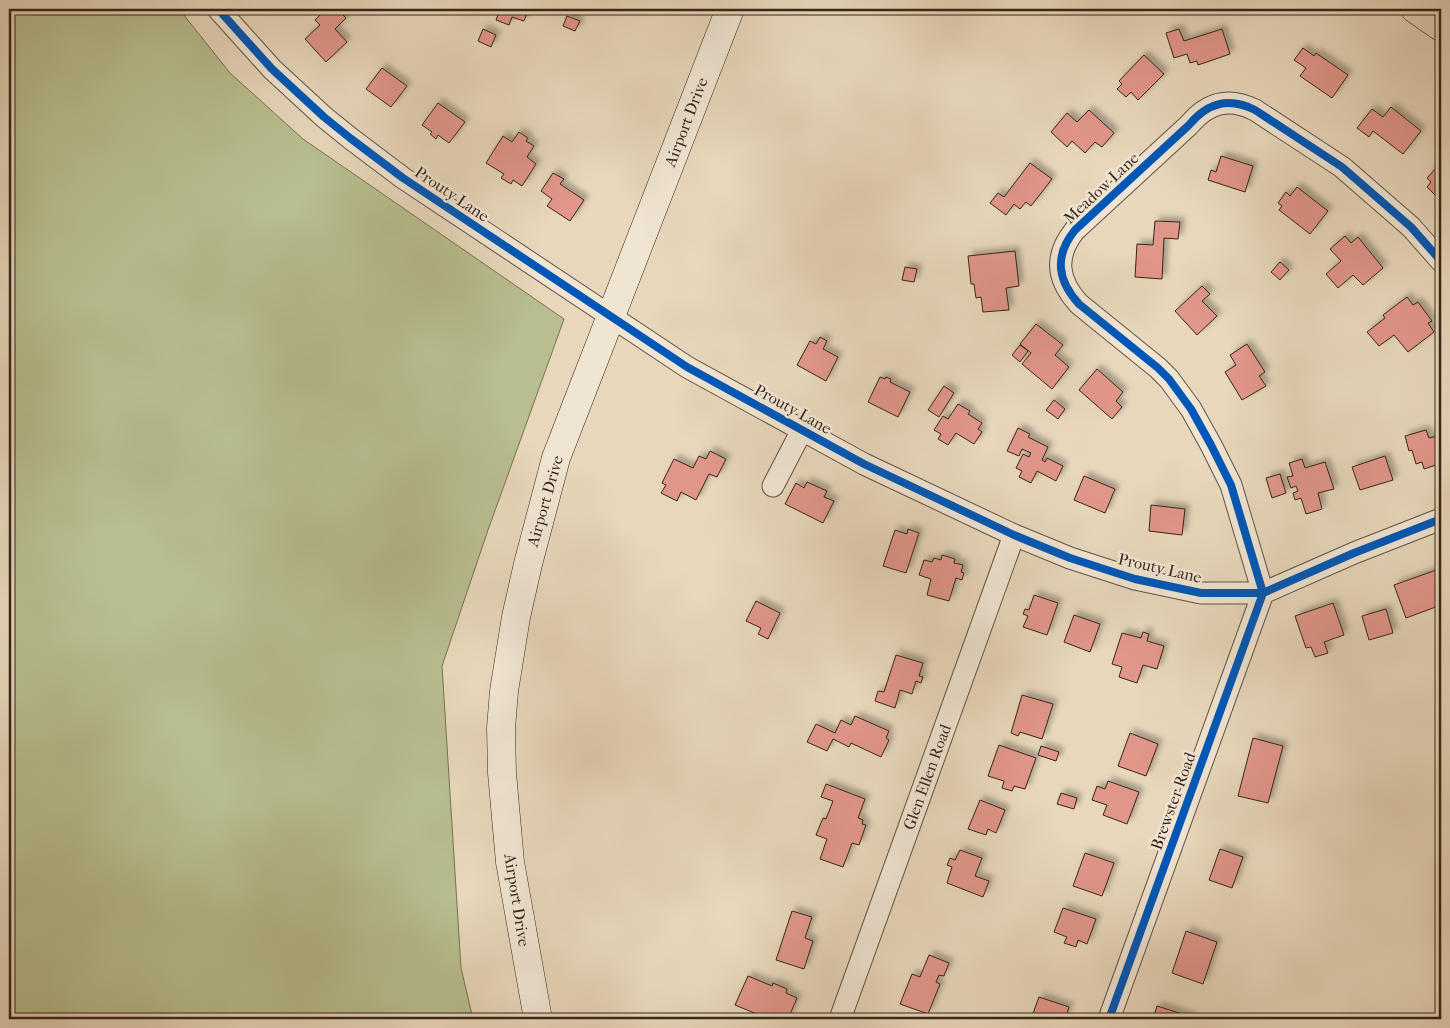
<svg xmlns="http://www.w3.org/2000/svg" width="1450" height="1028" font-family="'IM FELL French Canon',serif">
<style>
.green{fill:#b8be8f;stroke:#777254}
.building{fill:#e1968a;stroke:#362619;filter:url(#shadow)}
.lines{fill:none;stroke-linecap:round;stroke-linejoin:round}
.minor-casing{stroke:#625242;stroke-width:23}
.secondary-casing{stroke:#362619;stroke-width:29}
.primary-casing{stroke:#362619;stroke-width:29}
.minor{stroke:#f0e5d3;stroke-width:21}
.secondary{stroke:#f0e5d3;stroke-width:28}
.primary{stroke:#e8d7bb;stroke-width:28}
.cycleway-casing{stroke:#f0e5d3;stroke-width:11}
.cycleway{stroke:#0057b8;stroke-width:8}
.labels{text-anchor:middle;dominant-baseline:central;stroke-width:5;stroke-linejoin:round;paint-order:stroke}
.street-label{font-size:16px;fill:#362619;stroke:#f0e5d3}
</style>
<defs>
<filter id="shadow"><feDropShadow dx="4.5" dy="-4.5" stdDeviation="2.5" flood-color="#0004"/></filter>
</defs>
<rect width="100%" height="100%" fill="#e8d7bb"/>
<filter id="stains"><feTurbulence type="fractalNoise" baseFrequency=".004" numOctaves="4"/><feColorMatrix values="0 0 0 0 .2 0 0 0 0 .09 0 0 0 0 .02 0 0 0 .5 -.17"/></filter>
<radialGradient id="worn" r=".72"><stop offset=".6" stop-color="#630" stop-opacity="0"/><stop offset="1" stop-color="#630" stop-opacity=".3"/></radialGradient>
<!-- green -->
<path class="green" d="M9,9h170l51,64 73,66 261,180 -76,211 -46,136 19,302 12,51h-464z"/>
<!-- building -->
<path class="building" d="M326,9h11l9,9 -11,11 12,13 -21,20 -21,-23 15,-14 -5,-5z
M495,9h34l-5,12 -12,-4 -3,8 -13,-5 3,-8 -4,-1z
M567,16l13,5 -5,10 -12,-5z
M483,29l13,6 -5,12 -13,-6z
M1179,29l5,12 38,-12 8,25 -32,11 -1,-4 -7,2 -3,-9 -13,4 -8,-25z
M1303,48l11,8 2,-3 32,22 -16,23 -32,-22 6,-8 -12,-8z
M1144,55l20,19 -26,26 -7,-8 -5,5 -9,-8 5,-5 -3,-3z
M382,68l25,18 -16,21 -25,-18z
M438,103l27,19 -16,21 -11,-8 -2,4 -6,-5 2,-2 -10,-7z
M1391,107l30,24 -18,23 -30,-23 -4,6 -12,-9 15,-19 11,8z
M1089,110l25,23 -12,14 -7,-5 -10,11 -13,-12 -5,6 -16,-15 16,-19 10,9z
M519,132l9,6 -2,3 8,5 -7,11 9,7 -14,22 -9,-6 -2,4 -10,-6 3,-4 -18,-11 17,-27 9,6z
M1221,156l32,10 -8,26 -37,-12 3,-10 5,2z
M1030,163l22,16 -21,27 -5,-4 -6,7 -6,-5 -8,11 -16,-12 8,-10 6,4z
M1436,168l4,4 1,-1v30l-14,-14 4,-5 -4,-4z
M553,173l11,6 -4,5 24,16 -14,21 -23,-15 5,-7 -11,-8z
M1297,187l31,24 -18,23 -31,-24 3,-4 -4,-3 8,-11 4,4z
M1155,221l25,1 -2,17 -14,-1 -2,41 -27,-2 2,-33 16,1z
M1345,236l6,7 7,-6 25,31 -20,17 -10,-10 -15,13 -12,-14 15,-13 -11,-12z
M1015,251l4,35 -13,2 3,22 -26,2 -2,-15 -5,1 -2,-14h-3l-3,-28z
M1280,262l9,8 -9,10 -9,-8z
M905,267l12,2 -3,13 -12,-2z
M1202,286l8,8 -8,7 15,15 -20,19 -22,-24z
M1407,297l6,8 5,-3 14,19 -4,2 6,9 -26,20 -14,-17 -15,11 -12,-14 18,-14 -2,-3z
M1036,324l27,21 -8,10 14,12 -17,22 -30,-25 9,-11 -11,-9z
M820,337l7,4 -4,8 15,8 -12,24 -29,-16 13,-24 6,3z
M1247,344l18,28 -6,4 7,10 -24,14 -17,-28 11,-7 -6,-10z
M1020,345l8,6 -8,11 -8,-7z
M1097,369l26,23 -7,9 6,6 -10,12 -33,-29z
M880,377l5,2 1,-2 5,2 -1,3 20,10 -12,25 -30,-15z
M944,386l10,7 -15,24 -11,-7z
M1054,400l11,9 -7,10 -12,-9z
M958,404l12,7 -2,3 14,9 -4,6 4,3 -8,12 -18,-11 -8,12 -10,-6 3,-5 -7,-4 9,-14 5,3z
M1018,428l12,6 -2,3 20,10 -6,13 3,2 2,-4 16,8 -7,15 -19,-10 -6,12 -12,-6 3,-6 -6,-3 7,-14 6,3 2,-4 -9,-4 -3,7 -12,-5z
M1426,430l3,8 12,-3v14l-5,2 3,13 -15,5 -2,-7 -6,2 -4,-14 -3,1 -4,-15z
M710,451l16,8 -9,18 -8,-3 -13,26 -15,-8 -4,9 -16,-8 5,-8 -4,-2 12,-24 19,9 6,-12 7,3z
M1385,456l8,24 -33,10 -8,-23z
M1302,459l3,9 20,-6 9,27 -16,4 4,16 -16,5 -5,-16 -6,2 -2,-7 5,-2 -2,-5 -5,2 -4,-11 6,-1 -4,-13z
M1280,474l6,19 -14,5 -6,-20z
M1084,476l31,13 -10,24 -31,-13z
M807,482l20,9 -3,6 10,4 -11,22 -38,-19 11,-21 8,5z
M1151,505l34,4 -3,26 -33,-4z
M908,529l11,4 -13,40 -23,-7 12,-36 12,4z
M942,555l13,4 -1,4 9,2 -2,7 3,1 -2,7 -6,-2 -7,23 -22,-6 4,-16 -12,-4 5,-15 8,2 2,-4 7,2z
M1439,569l2,5v31l-35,13 -12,-33z
M1034,595l24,8 -11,32 -24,-8 5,-11 -5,-2 2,-5 4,1z
M756,601l24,12 -12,26 -10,-5 3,-6 -15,-7z
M1333,603l11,32 -20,7 4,11 -13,4 -4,-10 -5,1 -11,-32z
M1386,609l7,24 -24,7 -7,-24z
M1074,615l26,9 -10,28 -26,-10z
M1143,632l6,2 -2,7 17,5 -7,23 -14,-4 -6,18 -18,-6 3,-10 -10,-3 10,-31 19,5z
M896,655l27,8 -4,13 4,1 -2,6 -5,-2 -4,13 -12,-4 -5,18 -20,-7 3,-10 6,1z
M1022,695l31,9 -11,35 -22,-7 -2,4 -7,-3z
M855,716l34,15 -3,7 3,2 -8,17 -30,-14 -2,4 -16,-8 -6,12 -20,-9 9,-18 19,9 6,-13 10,5z
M1130,733l28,11 -12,32 -28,-10z
M1253,738l30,8 -15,57 -30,-7z
M999,745l37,13 -11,31 -11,-3 -2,5 -10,-3 2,-7 -16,-5z
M1041,746l18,6 -3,9 -18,-6z
M1108,781l31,11 -12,32 -24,-9 4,-10 -15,-5 5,-14 8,3z
M826,784l39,15 -7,19 5,2 -1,4 4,1 -7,20 -7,-2 -9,24 -23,-8 7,-20 -11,-4 7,-17 3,1 7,-18 -12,-4z
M1061,793l16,5 -3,11 -17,-5z
M980,800l25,10 -9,23 -8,-4 -2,6 -18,-6z
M1220,849l23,8 -11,31 -23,-8z
M960,850l22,8 -7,18 14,5 -6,16 -36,-14 5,-16 -5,-2 3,-7 5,2z
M1085,853l29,10 -12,33 -29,-10z
M1063,908l33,11 -9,25 -9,-4 -2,7 -12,-4 3,-6 -13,-5z
M792,911l20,6 -7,21 8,3 -9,28 -28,-9z
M1186,931l31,11 -14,42 -31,-11z
M929,955l20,8 -5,13 -5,-1 -3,7 4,2 -12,30 -28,-10 12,-30 8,3z
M748,976l24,10 1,-3 14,6 -1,4 11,5 -9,21h-31l2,-4 -24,-10z
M1039,997l30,10 -4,12h-34z
M1157,1006l35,11 -1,2h-38z"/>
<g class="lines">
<defs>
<path id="minor" d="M218,9l54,60 52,48 26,21 53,40 284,189 177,97 150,71 56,23 65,21 66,14h62l91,-40 87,-34
M773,486l29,-56
M840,1019l174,-484
M1109,1019l154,-426 -32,-108 -20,-40 -20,-36 -22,-30 -11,-11 -79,-64c-22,-24 -25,-48 -4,-74l114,-105c19,-23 40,-28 66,-15l87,57 69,60 30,34"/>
<path id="secondary" d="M538,1019l-28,-157 -8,-89 -1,-45 3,-37 12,-74 12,-53 28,-106 174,-449"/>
<path id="primary" d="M1415,9l26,18"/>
</defs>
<!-- minor casing -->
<use href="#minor" class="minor-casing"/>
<!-- secondary casing -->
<use href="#secondary" class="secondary-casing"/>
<!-- primary casing -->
<use href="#primary" class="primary-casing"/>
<!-- minor -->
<use href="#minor" class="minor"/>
<!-- secondary -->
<use href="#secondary" class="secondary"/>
<!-- primary -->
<use href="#primary" class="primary"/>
<defs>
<path id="cycleway" d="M218,9l54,60 52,48 26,21 53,40 284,189 177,97 150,71 56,23 65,21 66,14h62l91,-40 87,-34
M1109,1019l154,-426 -32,-108 -20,-40 -20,-36 -22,-30 -11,-11 -79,-64c-22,-24 -25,-48 -4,-74l114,-105c19,-23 40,-28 66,-15l87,57 69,60 30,34"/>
</defs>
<!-- cycleway casing -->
<use href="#cycleway" class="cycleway-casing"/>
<!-- cycleway -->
<use href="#cycleway" class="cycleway"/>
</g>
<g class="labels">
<!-- street labels -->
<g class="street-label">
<text transform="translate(686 122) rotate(-69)">Airport Drive</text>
<text transform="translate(1101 188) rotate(-43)">Meadow Lane</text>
<text transform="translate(452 194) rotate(34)">Prouty Lane</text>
<text transform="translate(793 409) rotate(29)">Prouty Lane</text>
<text transform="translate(545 501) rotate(-74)">Airport Drive</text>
<text transform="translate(1160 568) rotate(13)">Prouty Lane</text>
<text transform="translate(927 777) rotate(-70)">Glen Ellen Road</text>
<text transform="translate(1173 801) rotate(-70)">Brewster Road</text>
<text transform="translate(517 900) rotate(81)">Airport Drive</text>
</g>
</g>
<!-- margin -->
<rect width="1450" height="1028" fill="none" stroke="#e8d7bb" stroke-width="30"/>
<rect x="10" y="10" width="1430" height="1008" fill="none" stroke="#362619" stroke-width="2.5"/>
<rect x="15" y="15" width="1420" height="998" fill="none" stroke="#362619"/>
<rect width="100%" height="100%" filter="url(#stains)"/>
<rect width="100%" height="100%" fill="url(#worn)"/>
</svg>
